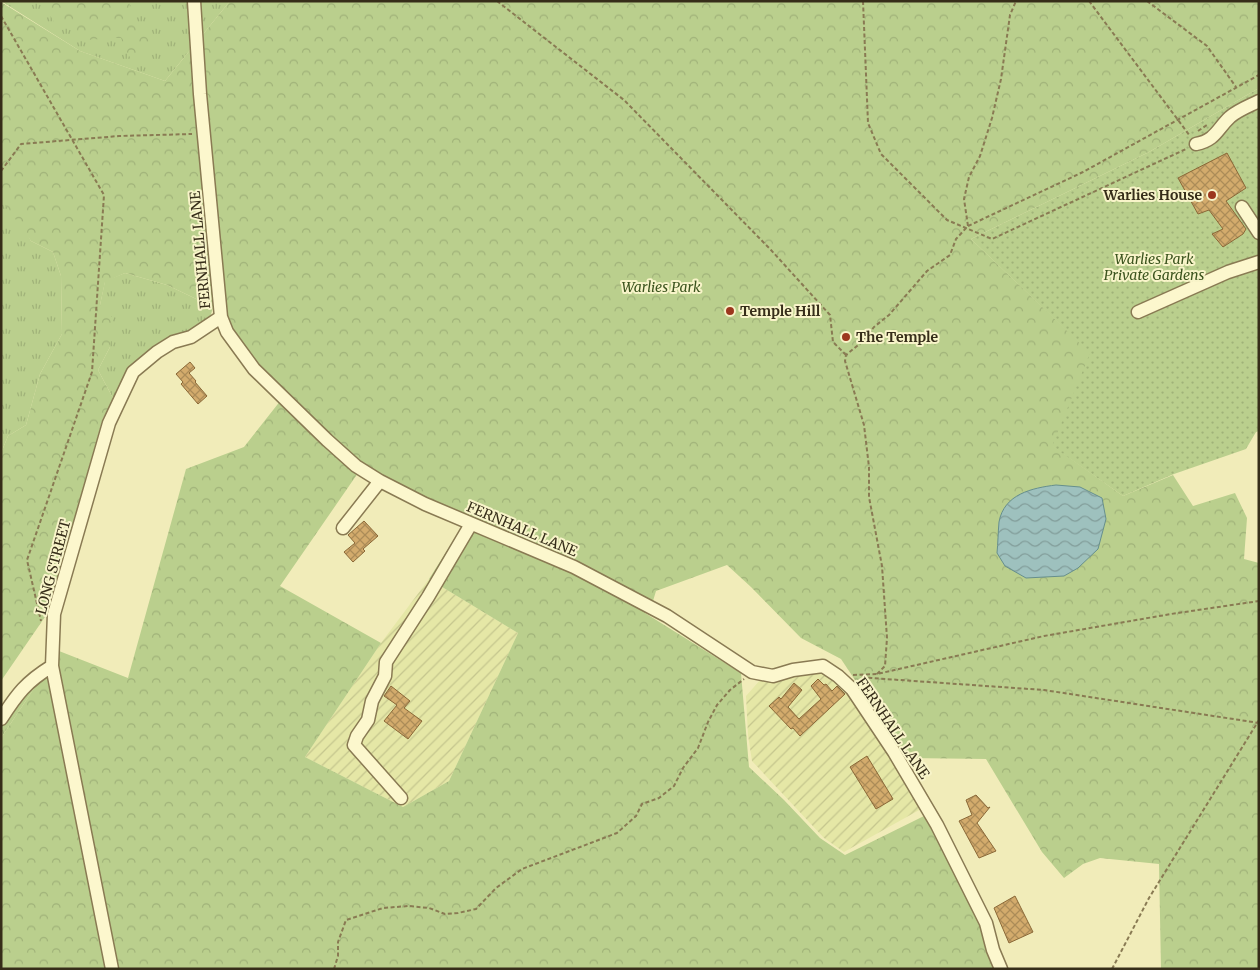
<svg xmlns="http://www.w3.org/2000/svg" width="1260" height="970" font-family="Merriweather,serif">
<style>
.farmland{fill:url(#farmland-furrows)}
.grass{fill:url(#grass-tufts)}
.forest{fill:url(#forest-crowns);fill-rule:evenodd}
.garden{fill:url(#garden-dots)}
.water{fill:url(#water-waves);stroke:#668f8d}
.building{fill:url(#building-cross-hatch);stroke:#8a6837}
.lines{fill:none;stroke-linecap:round;stroke-linejoin:round}
.minor-casing{stroke:#897a53;stroke-width:15}
.path{stroke:#897a53;stroke-width:2;stroke-dasharray:4 2.5;stroke-linecap:butt}
.minor{stroke:#fcf7cd;stroke-width:12}
.poi-dot{fill:#9c371e;stroke:#f8f4c9;stroke-width:2}
.labels{text-anchor:middle;dominant-baseline:central;stroke-width:4;stroke-linejoin:round;paint-order:stroke}
.poi-label{font-size:14px;font-weight:bold;fill:#362d19;stroke:#f8f4c9;text-anchor:start}
.street-label{font-size:14px;fill:#362d19;stroke:#f8f4c9}
.park-label{font-size:14px;font-style:italic;fill:#3c541e;stroke:#f8f4c9}
</style>
<defs>
<pattern id="farmland-furrows" width="10" height="10" patternUnits="userSpaceOnUse" patternTransform="scale(1.25)"><rect width="10" height="10" fill="#e5e7a6"/><path d="M-1 1l2-2M0 10L10 0M9 11l2-2" fill="none" stroke="#c5c68e"/></pattern>
<pattern id="grass-tufts" width="24" height="20" patternUnits="userSpaceOnUse" patternTransform="scale(1.25)"><rect width="24" height="20" fill="#bacf8d"/><path d="M3 7l-1-3M5 7V3M7 7l1-3M15 17l-1-3M17 17v-4M19 17l1-3" fill="none" stroke="#a0b279"/></pattern>
<pattern id="forest-crowns" width="20" height="18" patternUnits="userSpaceOnUse" patternTransform="scale(1.25)"><rect width="20" height="18" fill="#bacf8d"/><path d="M2 6a3 3 0 1 1 6 0M12 15a3 3 0 1 1 6 0" fill="none" stroke="#a0b279"/></pattern>
<pattern id="garden-dots" width="8" height="8" patternUnits="userSpaceOnUse" patternTransform="scale(1.25)"><rect width="8" height="8" fill="#bacf8d"/><path d="M2 2h.1M6 6h.1" fill="none" stroke="#a0b279" stroke-width="1.8" stroke-linecap="round"/></pattern>
<pattern id="water-waves" width="16" height="10" patternUnits="userSpaceOnUse" patternTransform="scale(1.25)"><rect width="16" height="10" fill="#9ec1be"/><path d="M0 5q4-4 8 0t8 0" fill="none" stroke="#829d9a"/></pattern>
<pattern id="building-cross-hatch" width="8" height="8" patternUnits="userSpaceOnUse" patternTransform="scale(1.25)"><rect width="8" height="8" fill="#d3ab6c"/><path d="M0 0l8 8M0 8l8-8" fill="none" stroke="#ac8c58"/></pattern>
</defs>
<rect width="100%" height="100%" fill="#f1ecb9"/>
<!-- farmland -->
<path class="farmland" d="M429,579l89,54 -69,148 -46,26 -98,-50 76,-114z
M816,672l10,2 15,8 17,24 63,103 -77,43 -20,-14 -72,-77 -4,-26 -2,-39 15,-17z"/>
<!-- grass -->
<path class="grass" d="M1,1h229l-65,80 -85,-30z
M1,187l30,54 22,11 8,24 1,58 -22,40 -14,51 -18,11 -7,17z
M125,273l42,12 46,22 -4,15 -18,10 -22,6 -55,62 -16,-30 12,-23 -10,-42 5,-24z
M59,651l-58,87v-23z"/>
<!-- forest -->
<path class="forest" d="M42,1l87,1 4,20 18,15 -4,16 -16,6 -6,-10 -4,-11h-13l-17,2 -37,-18z
M230,1h1029v87l-110,64 -178,87 120,114 -38,93 70,50 50,-21 20,31 42,-13 12,25 -3,41 15,4v406h-98l-2,-105 -59,-6 -17,6 -19,14 -22,-26 -56,-93 -79,-1 -66,-99 -40,-21 -50,-51 -24,-22 -71,26 -3,10 -8,12 96,60 8,94 35,33 36,38 25,17 79,-39 84,153h-1007v-231l58,-87 69,27 58,-209 58,-22 37,-47 -56,-83 -12,-10 -46,-22 -42,-12 -20,9 -5,23 13,13 -3,29 -12,23 16,30 -11,18 -56,196 -46,67v-228l7,-17 18,-11 14,-51 22,-40 -1,-58 -8,-24 -22,-11 -30,-42v-197l79,49 85,30zM358,473l58,33 46,21 -33,52 89,54 -69,148 -46,26 -98,-50 76,-114 -101,-57z"/>
<!-- garden -->
<path class="garden" d="M1259,88v343l-3,1 -10,17 -72,25 -51,22 -71,-50 38,-93 -119,-114 178,-87z"/>
<!-- water -->
<path class="water" d="M1056,485l24,2 22,11 4,21 -8,30 -20,19 -14,8 -38,2 -21,-12 -8,-13c1,-10 1,-20 2,-31 5,-28 33,-34 57,-37z"/>
<!-- building -->
<path class="building" d="M1227,153l19,35 -20,13 20,28 -3,5 -20,13 -11,-13 11,-5 -14,-19 -11,4 -20,-36z
M190,362l5,6 -6,5 7,8 -1,1 12,14 -9,8 -17,-20 2,-2 -7,-8z
M364,521l14,15 -15,13 2,2 -12,11 -9,-10 11,-9 -7,-8z
M818,679l6,6 2,-1 6,7 5,-5 8,8 -45,42 -7,-8 -2,1 -22,-23 10,-9 2,2 13,-16 8,7 -14,17 11,12 22,-20 -10,-13z
M391,686l19,15 -6,7 18,13 -14,18 -24,-18 13,-16 -13,-9z
M867,756l26,43 -17,10 -26,-42z
M976,795l12,13 2,-1 -13,16 19,28 -17,7 -20,-37 13,-6 -6,-15z
M1015,896l18,36 -24,11 -15,-35z"/>
<g class="lines">
<defs>
<path id="minor" d="M194,1l6,93 21,223 6,15 27,37 73,71 29,26 24,15 45,23 149,63 93,49 85,56 21,4 20,-6 30,-4 15,10 14,13 42,63 43,73 49,98 7,27 8,19
M1196,144c20,-4 21,-15 34,-27 8,-7 19,-11 29,-16
M1242,207l17,26
M1138,312l90,-40 31,-10
M343,528l37,-47
M1,719c16,-25 25,-37 51,-53
M401,798l-47,-53 3,-9 11,-16 4,-19 13,-25 1,-14 42,-65 43,-73
M112,969l-60,-303 2,-52 55,-191 24,-51 24,-20 16,-10 18,-5 30,-20"/>
</defs>
<!-- minor casing -->
<use href="#minor" class="minor-casing"/>
<!-- path -->
<path class="path" d="M497,1l127,99 147,150 59,65 3,27 13,13
M863,1l5,122 13,31 66,66 45,19 194,-90
M1089,1l101,135
M1147,1l60,45 29,41
M1,16l103,179 -12,177 -65,188 14,61
M1198,131l9,-6
M1,171l20,-27 98,-8 73,-2
M968,226l115,-54 176,-97
M877,674l8,-8 2,-28 -5,-72 -13,-69v-30l-5,-42 -19,-64 1,-6 17,-14 11,-14 15,-12 38,-44 23,-16 6,-16 12,-13 -4,-27 5,-22 11,-21 12,-38 9,-39 9,-64 6,-14
M853,675l24,-1 167,-38 127,-22 88,-13
M862,676l9,2 173,12 215,33
M334,969l4,-13v-14l8,-22 37,-12 26,-2 20,2 16,6 13,-1 18,-4 20,-21 26,-19 95,-36 19,-17 6,-12 17,-6 15,-12 9,-18 15,-20 10,-26 9,-17 13,-15 14,-11
M1112,969l37,-71 110,-178"/>
<!-- minor -->
<use href="#minor" class="minor"/>
</g>
<!-- markers -->
<g class="poi-dot">
<circle cx="1212" cy="195" r="5"/>
<circle cx="730" cy="311" r="5"/>
<circle cx="846" cy="337" r="5"/>
</g>
<g class="labels">
<!-- poi labels -->
<g class="poi-label">
<text x="1202" y="195" text-anchor="end">Warlies House</text>
<text x="740" y="311">Temple Hill</text>
<text x="856" y="337">The Temple</text>
</g>
<!-- street labels -->
<g class="street-label">
<text transform="translate(200 250) rotate(-95)">FERNHALL LANE</text>
<text transform="translate(522 529) rotate(23)">FERNHALL LANE</text>
<text transform="translate(53 567) rotate(-75)">LONG STREET</text>
<text transform="translate(893 728) rotate(56)">FERNHALL LANE</text>
</g>
<!-- park labels -->
<g class="park-label">
<text x="1154" y="259">Warlies Park<tspan x="1154" dy="16">Private Gardens</tspan></text>
<text x="661" y="287">Warlies Park</text>
</g>
</g>
<!-- border -->
<rect width="1260" height="970" fill="none" stroke="#362d19" stroke-width="5"/>
</svg>
